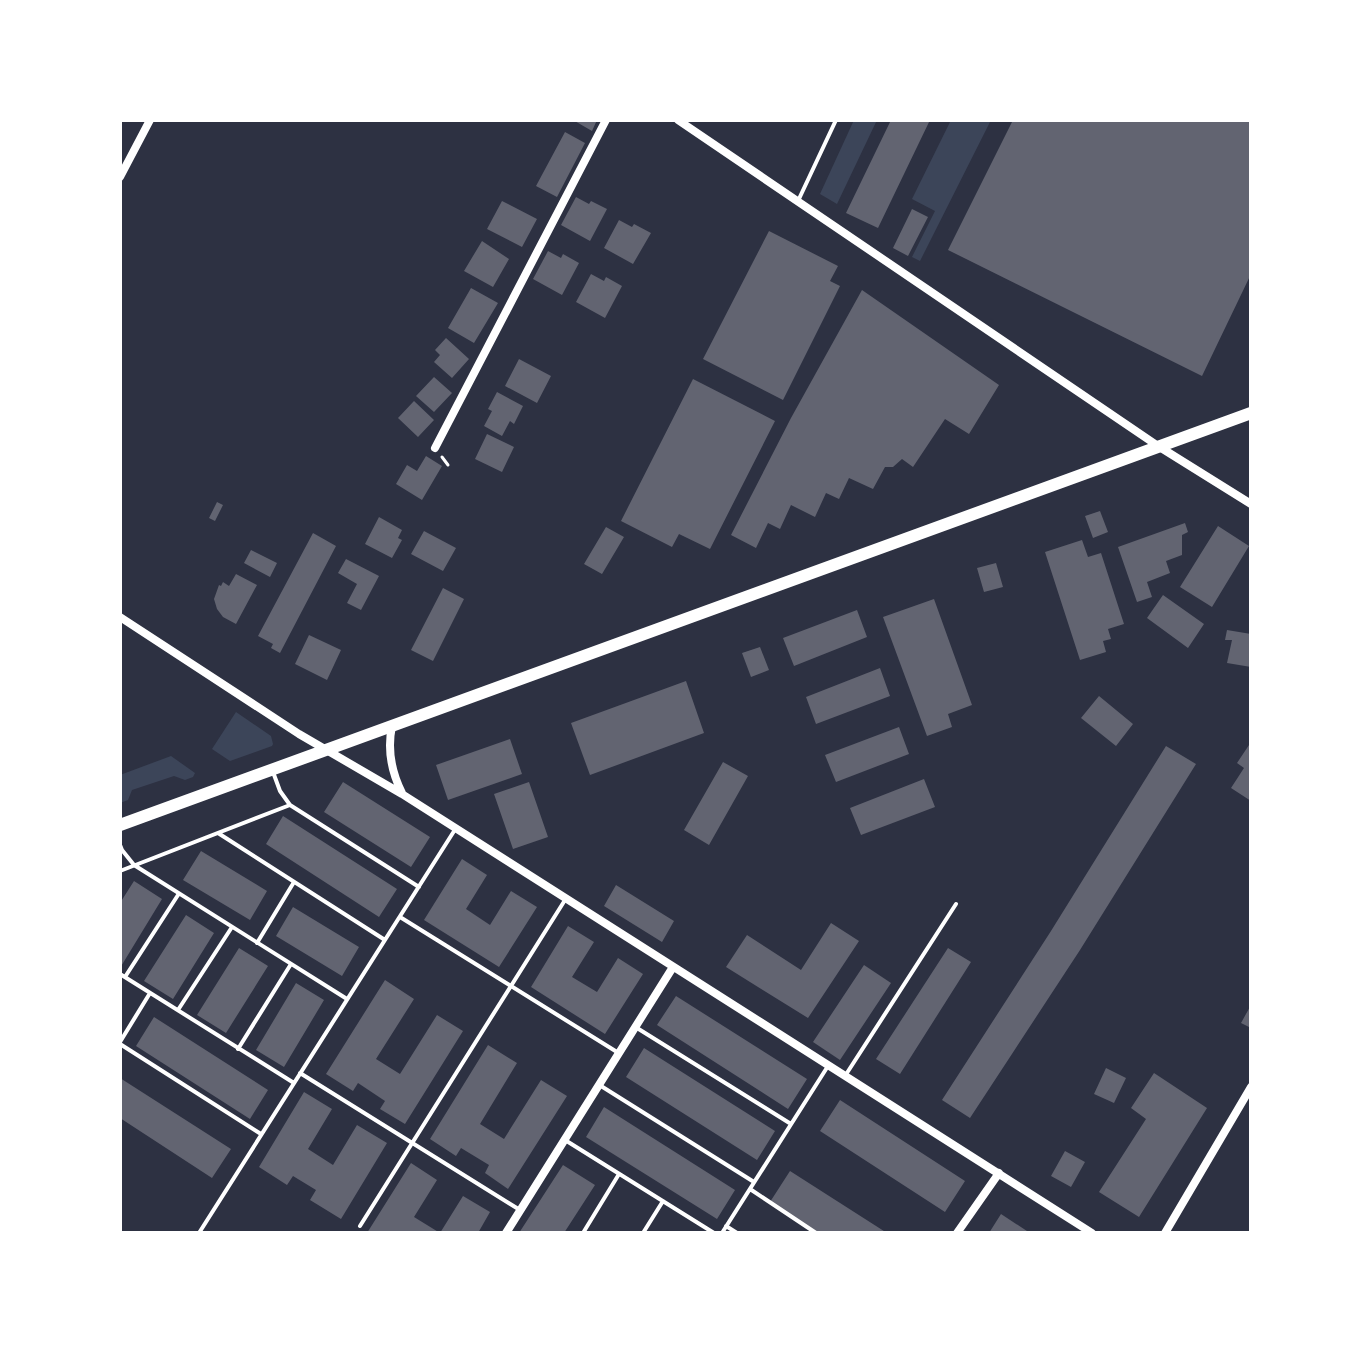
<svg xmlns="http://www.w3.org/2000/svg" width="1371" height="1353" font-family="Signika,sans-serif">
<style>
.green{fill:#3c4559}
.building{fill:#626471}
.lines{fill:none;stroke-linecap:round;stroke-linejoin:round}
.path{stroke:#fff;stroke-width:3}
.service{stroke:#fff;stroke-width:4}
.minor{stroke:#fff;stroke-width:8}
.secondary{stroke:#fff;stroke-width:12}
</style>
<rect width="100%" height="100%" fill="#2d3142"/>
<!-- green -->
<path class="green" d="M854,120h23l-40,84 -17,-10z
M951,120h40l-71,141 -8,-4 23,-46 -23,-12z
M236,712l35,24 2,8 -1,2 -42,15 -18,-12z
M171,756l24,17 -2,4 -8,3 -11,-4 -42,14 -4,10 -8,3v-28z"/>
<!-- building -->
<path class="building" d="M573,120h24l-5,11z
M891,120h39l-52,108 -32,-15z
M1013,120h238v154l-49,102 -254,-126z
M565,132l20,11 -28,54 -21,-11z
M576,197l13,7 2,-3 16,8 -17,32 -29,-16z
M502,201l35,18 -15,28 -35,-18z
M912,209l16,8 -20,39 -15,-8z
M619,220l13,7 2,-3 17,9 -18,31 -29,-16z
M769,231l69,35 -8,15 10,5 -57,114 -80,-41z
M482,241l27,18 -16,28 -29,-16z
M548,251l13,7 2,-4 16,9 -17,32 -29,-16z
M591,274l13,7 2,-4 16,9 -17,32 -29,-16z
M471,288l27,15 -24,40 -26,-15z
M862,290l137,95 -30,49 -24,-15 -32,48 -11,-8 -9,8h-8l-12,22 -24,-11 -10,21 -13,-6 -11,24 -24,-12 -11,24 -12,-6 -12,25 -25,-13 60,-117z
M446,338l23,21 -17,19 -18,-16 6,-7 -5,-5z
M519,359l32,17 -14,27 -32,-17z
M434,377l18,16 -18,19 -18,-16z
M693,379l82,42 -65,128 -31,-15 -7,13 -51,-26z
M497,392l26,14 -9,18 -4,-3 -8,15 -18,-10 8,-15 -4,-2z
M414,401l20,19 -16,17 -20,-19z
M487,434l27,13 -12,25 -27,-13z
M426,456l16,10 -20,34 -26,-16 11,-19 10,6z
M217,502l6,3 -8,16 -6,-3z
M1100,511l8,21 -15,6 -8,-22z
M379,517l23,13 -4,8 4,2 -10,18 -27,-14z
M1185,523l3,9 -6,3v20l-16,6 4,12 -23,9 5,15 -15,5 -19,-55z
M1218,526l31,20 -37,61 -32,-20z
M606,527l18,10 -22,37 -18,-10z
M424,531l32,17 -13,23 -32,-17z
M313,533l23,13 -56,107 -9,-5 2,-4 -15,-8z
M1082,540l6,17 13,-4 23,71 -16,5 3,10 -8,2 3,11 -26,8 -35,-108z
M251,550l26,13 -7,14 -26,-14z
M346,559l33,17 -18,34 -14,-7 10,-19 -19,-11z
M996,563l7,24 -19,5 -7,-24z
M236,574l21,11 -21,39 -13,-7 -6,-8 -3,-10 5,-14 2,1 2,-4 6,4z
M443,588l21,11 -31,62 -22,-11z
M1163,595l41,29 -16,24 -41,-30z
M934,599l38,106 -24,9 4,13 -25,9 -44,-119z
M857,610l10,27 -73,29 -11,-28z
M1227,630l24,4v33l-24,-4 5,-23h-7z
M309,635l32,15 -14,30 -32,-16z
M760,647l9,23 -18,7 -9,-24z
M880,668l10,28 -74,28 -10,-27z
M686,681l18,52 -114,42 -19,-52z
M1099,696l34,28 -17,22 -35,-28z
M899,727l10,27 -73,28 -11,-27z
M510,739l12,35 -74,26 -12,-35z
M1251,742v59l-20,-13 13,-20 -7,-5z
M1166,746l30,18 -116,186 -110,168 -28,-18 109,-169z
M723,762l25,14 -39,69 -25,-15z
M924,779l11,28 -74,28 -11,-27z
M343,782l87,55 -19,30 -87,-55z
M529,782l19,55 -35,12 -19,-55z
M283,816l114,73 -18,28 -113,-73z
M201,851l66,40 -17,29 -67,-40z
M462,859l25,16 -21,34 24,16 21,-34 26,16 -38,60 -75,-47z
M134,881l28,18 -42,69v-65z
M616,885l58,36 -12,21 -58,-36z
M293,907l66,40 -17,29 -66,-40z
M186,915l28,18 -41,66 -29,-18z
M831,923l28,18 -51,77 -82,-51 21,-32 54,35z
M568,926l26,16 -22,35 25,15 21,-34 25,16 -38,60 -74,-47z
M239,948l29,18 -42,67 -29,-18z
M948,948l23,14 -71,112 -24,-15z
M864,965l27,18 -51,77 -27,-18z
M385,980l29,19 -38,60 24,15 37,-59 26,16 -58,93 -25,-15 5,-8 -27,-18 -5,8 -27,-17z
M296,983l28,17 -40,67 -28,-17z
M676,996l131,83 -19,30 -131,-84z
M1251,1005v23l-10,-5z
M154,1017l114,73 -18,29 -114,-73z
M488,1045l29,18 -37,61 24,15 37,-59 26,16 -59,93 -23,-16 4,-8 -28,-17 -5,8 -26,-17z
M644,1048l131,83 -18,29 -131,-83z
M1106,1068l20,10 -12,25 -20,-9z
M1154,1073l53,35 -68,109 -40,-25 47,-73 -15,-11z
M120,1078l111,71 -19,29 -92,-60z
M304,1092l28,17 -24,40 25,16 24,-40 30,18 -46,76 -31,-19 6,-10 -23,-14 -6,9 -28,-18z
M840,1100l125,81 -20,31 -125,-81z
M604,1107l131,83 -18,29 -131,-82z
M1065,1151l20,11 -14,25 -20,-11z
M411,1163l26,17 -23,37 26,16h-73z
M563,1165l32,20 -31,48h-45z
M790,1171l97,62h-68l-49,-31z
M463,1196l27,16 -12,21h-38z
M1001,1214l29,19h-41z"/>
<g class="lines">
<!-- path -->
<path class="path" d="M442,457l6,8"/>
<!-- service -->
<path class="service" d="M798,201l38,-81
M273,772l7,19 10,14 129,82
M218,833l167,107
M120,845l2,5 12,15 213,134
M120,871l170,-66
M400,917l217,135
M257,943l37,-61
M120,974l174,109
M125,977l53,-82
M178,1010l54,-83
M637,1028l154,96
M120,1042l30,-49
M120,1044l141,90
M238,1049l53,-85
M300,1073l220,137
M845,1076l111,-172
M601,1086l153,96
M565,1140l149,93
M750,1189l66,44
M360,1226l205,-326
M726,1226l11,7
M199,1233l257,-405
M583,1233l36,-59
M643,1233l20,-32
M722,1233l106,-167"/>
<!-- minor -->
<path class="minor" d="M678,120l480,326 93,58
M120,177l30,-57
M435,448l171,-328
M120,617l179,117 103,60 690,439
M392,726c-5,24 -1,45 10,67
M506,1233l167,-266
M957,1233l42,-60
M1165,1233l86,-146"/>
<!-- secondary -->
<path class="secondary" d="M120,825l1131,-412"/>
</g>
<!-- border -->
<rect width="1371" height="1353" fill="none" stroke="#ffffff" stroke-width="244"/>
</svg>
